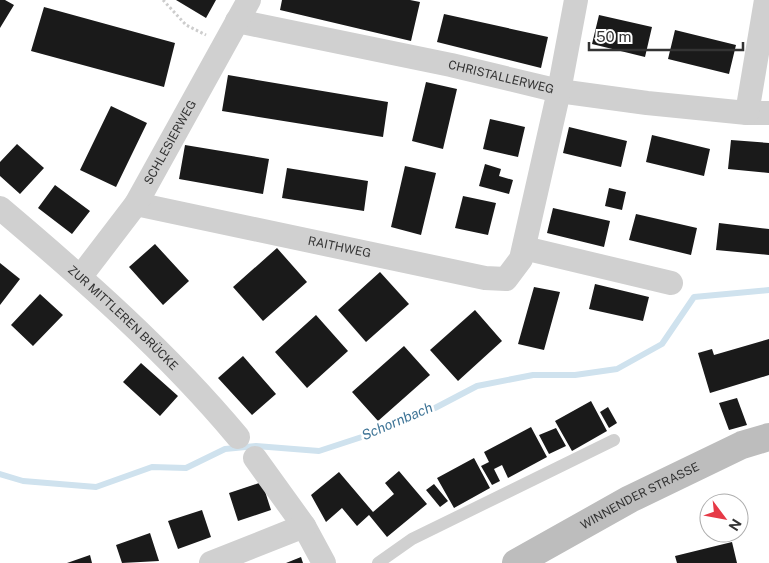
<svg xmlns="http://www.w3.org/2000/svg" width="769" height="563" font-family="'Public Sans',sans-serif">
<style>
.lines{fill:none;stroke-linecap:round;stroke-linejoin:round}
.stream{stroke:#cfe2ee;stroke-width:6}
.building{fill:#1a1a1a}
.path{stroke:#cdcdcd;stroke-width:3;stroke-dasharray:2.5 2.5;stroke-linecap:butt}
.lane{stroke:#d0d0d0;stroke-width:12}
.street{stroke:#d0d0d0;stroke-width:24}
.secondary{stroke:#bdbdbd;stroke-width:28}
.labels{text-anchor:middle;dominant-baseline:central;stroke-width:5;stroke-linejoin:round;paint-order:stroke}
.street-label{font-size:12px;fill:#333;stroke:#fff}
.water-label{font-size:14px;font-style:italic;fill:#3f7597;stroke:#fff}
</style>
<rect width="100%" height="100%" fill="#fff"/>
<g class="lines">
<!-- stream -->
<path class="stream" d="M0,474l23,7 73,6 56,-20 34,1 39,-19 31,-3 63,5 58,-19 58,-24 42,-22 56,-11h42l42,-6 45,-25 32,-47 75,-7"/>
</g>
<!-- building -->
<path class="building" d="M0,0h5l9,5 -14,23z
M176,0h40l-10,18z
M282,0h128l10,2 -9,39 -131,-31z
M44,7l131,36 -11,44 -133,-36z
M444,14l104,23 -7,31 -104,-26z
M599,15l53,12 -7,30 -53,-13z
M675,30l61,15 -7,29 -61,-15z
M228,75l160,27 -5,35 -161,-26z
M426,82l31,7 -14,60 -31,-8z
M111,106l36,17 -31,64 -36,-17z
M490,119l35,8 -7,30 -35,-8z
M569,127l58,14 -6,26 -58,-14z
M652,135l58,14 -6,27 -58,-14z
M731,140l38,3v30l-41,-4z
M17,144l27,24 -24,26 -20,-18v-14z
M185,145l84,14 -6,35 -84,-15z
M485,164l16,5 -2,7 14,4 -4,14 -30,-8z
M405,166l31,7 -15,62 -30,-8z
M287,168l81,13 -4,30 -82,-13z
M55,185l35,26 -18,23 -34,-26z
M609,188l17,4 -4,18 -17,-4z
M463,196l33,7 -8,32 -33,-7z
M553,208l57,13 -6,26 -57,-14z
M636,214l61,14 -6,27 -62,-15z
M719,223l50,6v26l-53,-5z
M155,244l34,37 -26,24 -34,-38z
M277,248l30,34 -44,39 -30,-34z
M0,263l20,16 -20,26z
M380,272l29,32 -43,38 -28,-32z
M595,284l54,13 -6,24 -54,-12z
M534,287l26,5 -16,58 -26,-6z
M40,294l23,21 -30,31 -22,-21z
M475,310l27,31 -44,40 -28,-31z
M316,315l32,36 -41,37 -32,-36z
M769,339v36l-59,18 -12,-40 14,-4 2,6z
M404,346l26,29 -52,46 -26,-29z
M243,356l33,38 -24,21 -34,-37z
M141,363l37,33 -18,20 -37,-34z
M737,398l10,27 -18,5 -10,-27z
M591,401l16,30 -35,20 -17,-30z
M608,407l9,16 -8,5 -9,-16z
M531,427l16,30 -39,21 -6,-13 -8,4 6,12 -8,4 -11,-19 8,-4 -5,-10z
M556,428l10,18 -17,8 -10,-19z
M474,458l16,30 -36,20 -17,-30z
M399,471l28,33 -40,33 -18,-22 -12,11 -15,-18 -16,14 -15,-27 28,-23 34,40 21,-18 -9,-11z
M262,482l9,28 -33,11 -9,-28z
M434,484l14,17 -8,6 -14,-17z
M202,510l9,27 -33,12 -10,-28z
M150,533l9,28 -37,2 -6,-18z
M732,542l5,21h-60l-2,-7z
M90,555l2,8h-25z
M301,557l2,6h-17z"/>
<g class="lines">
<!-- path -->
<path class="path" d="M163,0l23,25 20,10"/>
<!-- lane -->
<path class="lane" d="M378,563l34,-24 202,-99"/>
<!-- street -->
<g class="street">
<path id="s1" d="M237,21l214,44 108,26 88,12 100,10h22"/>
<path d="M747,113l19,-113"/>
<path id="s2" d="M136,204l349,74 21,1 15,-20 38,-168 17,-91"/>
<path id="s3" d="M0,208c84,71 167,144 238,229"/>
<path d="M524,248l147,35"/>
<path id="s4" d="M81,276l55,-72 113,-204"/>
<path d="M255,458l49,68 20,37"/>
<path d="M211,563l93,-37"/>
</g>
<!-- secondary -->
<path class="secondary" id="s5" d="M516,563l114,-64 112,-54 27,-8"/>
</g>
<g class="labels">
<!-- street labels -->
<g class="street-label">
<text stroke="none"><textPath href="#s1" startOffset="270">CHRISTALLERWEG</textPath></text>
<text stroke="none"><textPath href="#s4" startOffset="161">SCHLESIERWEG</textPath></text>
<text stroke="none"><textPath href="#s2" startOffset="208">RAITHWEG</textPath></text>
<text stroke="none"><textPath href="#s3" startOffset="165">ZUR MITTLEREN BRÜCKE</textPath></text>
<text stroke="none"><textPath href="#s5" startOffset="141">WINNENDER STRASSE</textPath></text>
</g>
<!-- water labels -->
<g class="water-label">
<text transform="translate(397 421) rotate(-23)">Schornbach</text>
</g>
</g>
<!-- north arrow -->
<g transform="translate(724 518) rotate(122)"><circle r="24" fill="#ffffff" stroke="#adadad"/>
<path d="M0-4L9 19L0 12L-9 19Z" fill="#e63946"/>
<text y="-8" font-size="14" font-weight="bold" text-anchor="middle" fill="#333333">N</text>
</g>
<!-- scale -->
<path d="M589 42v8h154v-8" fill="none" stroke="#333333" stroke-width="2.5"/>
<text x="596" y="42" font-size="15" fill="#333333" stroke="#ffffff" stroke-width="4" paint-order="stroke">50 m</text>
</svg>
